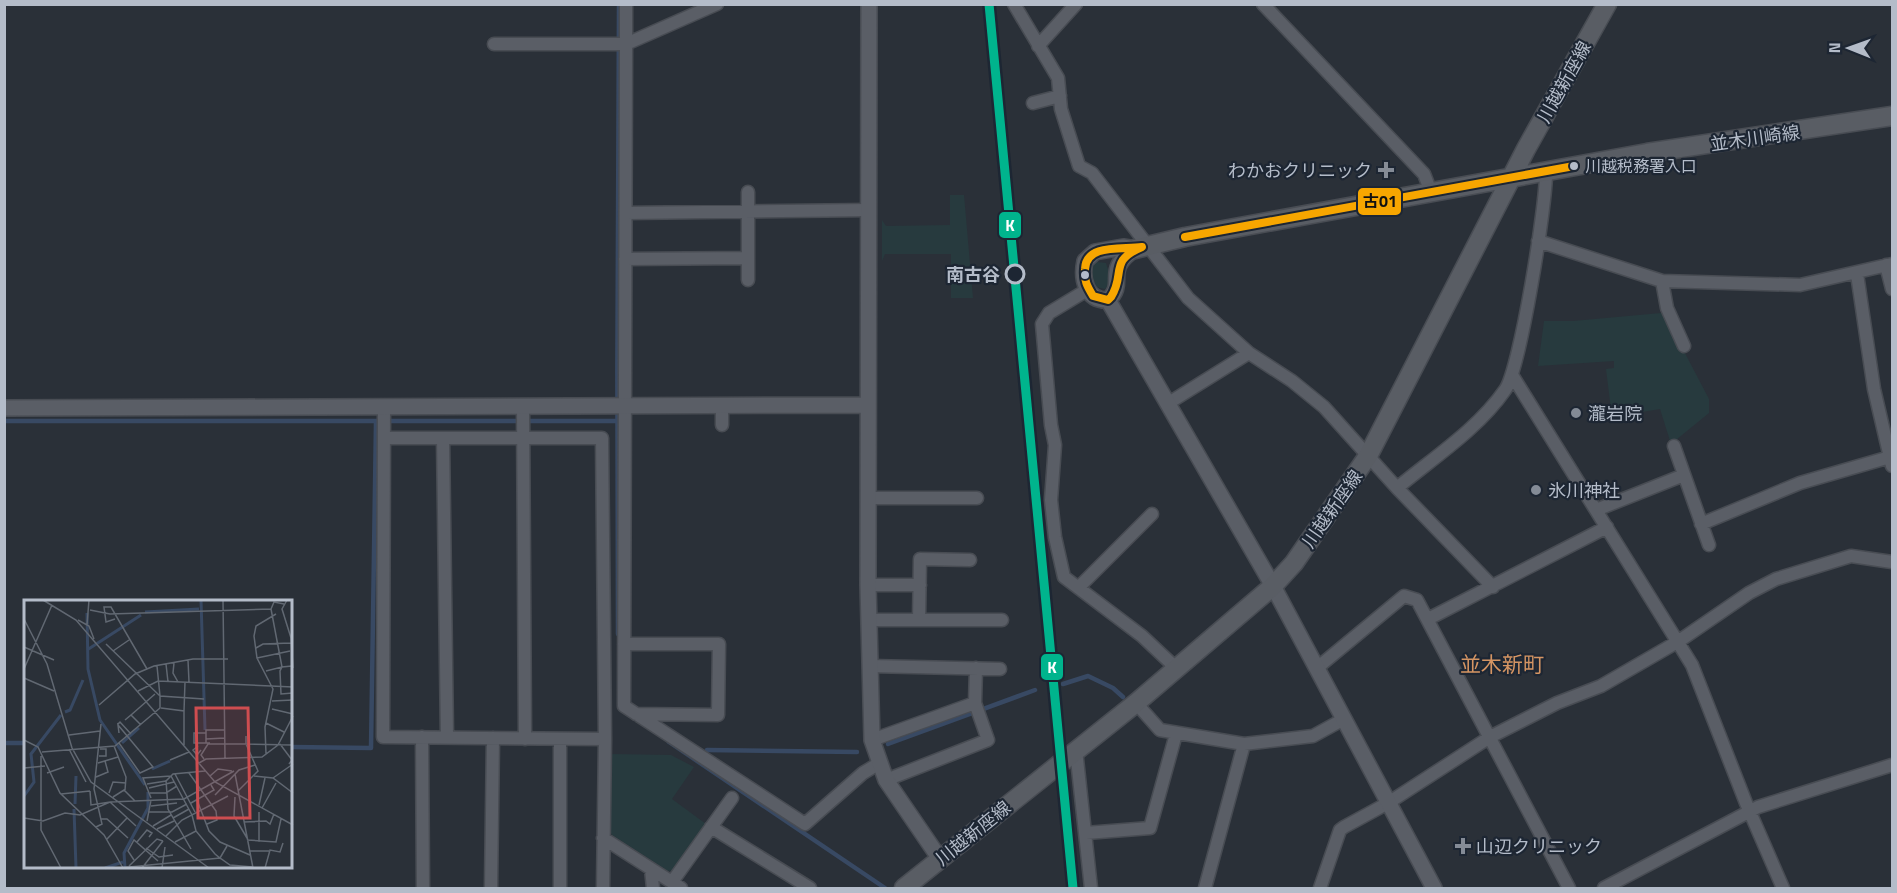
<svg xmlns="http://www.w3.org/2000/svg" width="1897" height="893" font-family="'Titillium Web','Noto Sans JP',sans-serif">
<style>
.green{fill:#273a3e}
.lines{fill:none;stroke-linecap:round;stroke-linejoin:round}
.stream{stroke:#384963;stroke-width:4.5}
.minor-casing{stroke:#484c53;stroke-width:15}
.tertiary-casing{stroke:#484c53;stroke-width:18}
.secondary-casing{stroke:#484c53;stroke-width:21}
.minor{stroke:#5a5e66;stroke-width:12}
.tertiary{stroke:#5a5e66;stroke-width:15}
.secondary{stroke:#595d64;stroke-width:18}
.bus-1-casing{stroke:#1d2633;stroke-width:12}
.bus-1{stroke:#f7a600;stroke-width:8}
.rail-1-casing{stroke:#1d2633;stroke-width:14}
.rail-1{stroke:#00b48d;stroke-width:9}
.bus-dot{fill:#b4bcc9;stroke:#1d2633;stroke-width:2}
.poi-dot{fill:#848b96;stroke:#1d2633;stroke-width:2}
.stop-dot{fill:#1d2633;stroke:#b4bcc9;stroke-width:3}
.labels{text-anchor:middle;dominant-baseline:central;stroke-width:4.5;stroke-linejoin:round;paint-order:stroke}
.bus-label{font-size:16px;fill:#b4bcc9;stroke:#1d2633;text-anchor:start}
.street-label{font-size:18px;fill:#b4bcc9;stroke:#1d2633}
.poi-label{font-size:18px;fill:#b4bcc9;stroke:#1d2633;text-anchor:start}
.stop-label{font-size:18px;font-weight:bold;fill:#b4bcc9;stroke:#1d2633;text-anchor:end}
.quarter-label{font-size:21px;fill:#d59563;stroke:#1d2633}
.inset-river{fill:none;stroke:#384963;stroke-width:3}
.inset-road{fill:none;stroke:#616872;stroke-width:1.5}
.view{fill:#ce4d50;fill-opacity:0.15;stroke:#ce4d50;stroke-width:3}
.inset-edge{fill:none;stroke:#b4bcc9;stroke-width:3}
.line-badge{stroke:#1d2633;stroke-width:2}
.badge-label{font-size:16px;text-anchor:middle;font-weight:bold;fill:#fff}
.pale-badge-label{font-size:16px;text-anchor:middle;font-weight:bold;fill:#111}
</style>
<rect width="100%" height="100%" fill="#2a3038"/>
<!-- green -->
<path class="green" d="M950,195h14l9,103h-22v-44h-66l-3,7v-41l4,6 64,-1z
M1097,262l9,1 4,13 -1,8 -4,5 -9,-2 -5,-7v-14z
M1661,313l4,2 44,84v14l-38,31 -11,-35 -48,8 -6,-48 8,-1v-7l-76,5 6,-45h29z
M610,754l61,1 23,12 -22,32 34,25 -31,46 -7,1 -56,-36 -3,-6z"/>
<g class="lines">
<!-- stream -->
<path class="stream" d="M4,421h613
M618,634c-1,-210 -1,-420 1,-630
M1063,684l25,-8 25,12 10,9
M669,742l216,146
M4,743h22
M888,744l147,-54
M291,747l80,1 5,-326
M707,750l150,2"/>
<defs>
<path id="minor" d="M717,4l-91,40 -2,662 181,118 58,-51 15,-9
M1014,4l44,74 3,31 18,57 13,7 96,125 61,55 43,28 32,26 73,81 96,99
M1263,4l161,170 7,18
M494,44h132v-40
M1038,46l38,-42
M1033,103l27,-7
M626,213l243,-3
M1538,241l124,40 138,4 92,-21
M625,259l123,-1
M1886,265l6,24
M1857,274l17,115 18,77
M748,280v-88
M1662,281l5,27 17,38
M1087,290l-38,23 -7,11 9,101 4,20 -4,55 4,37 9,40 78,59 34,32
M1512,375l180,290 54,138 37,85
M1167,404l82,-51
M384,407l-1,330 222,2
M523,407l2,332
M722,425v-18
M384,438h218l3,301 -2,149
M443,438l4,299
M1674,446l35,99
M1397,488c36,-30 81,-59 108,-98 15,-20 42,-189 41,-219
M869,498h108
M1596,510l88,-35
M1701,524l99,-41 90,-26
M868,585h52
M1079,587l73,-73
M1428,619l179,-92
M869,620h133
M919,620l1,-61 50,1
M624,644h95l-1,71 -82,-1
M870,666l130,3
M1317,668l87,-72 13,4 152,288
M1136,703l24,27 84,14 69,-8 31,-17
M422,737l1,151
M872,740l103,-37
M1076,750l15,138
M886,780l102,-40 -13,-37 1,-35
M711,827l99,61
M1086,833l64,-5 26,-94
M603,838l78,50
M651,869l2,19
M672,882l60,-84
M491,888l2,-150
M560,888v-149
M1205,888l39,-144
M1320,888l20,-58 4,-3 44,-24 102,-66 67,-34 44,-17 78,-45 70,-48 27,-14 75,-23 41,6
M1604,888l154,-81 134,-42"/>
<path id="tertiary" d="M869,4l-1,581 4,155 14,40 54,79
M1123,247l12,2c-33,22 -7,33 -27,51 -22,1 -27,-21 -23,-39l10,-9z
M1108,300l165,286 161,302
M4,408l864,-3"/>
<path id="secondary" d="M1135,249l50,-12 462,-84 245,-37
M904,888l232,-185 137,-117 21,-23 74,-107 158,-307 81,-145"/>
</defs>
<!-- minor casing -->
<use href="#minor" class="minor-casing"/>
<!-- tertiary casing -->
<use href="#tertiary" class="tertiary-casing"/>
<!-- secondary casing -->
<use href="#secondary" class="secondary-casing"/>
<!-- minor -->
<use href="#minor" class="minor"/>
<!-- tertiary -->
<use href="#tertiary" class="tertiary"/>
<!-- secondary -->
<use href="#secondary" class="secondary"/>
<defs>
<path id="bus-1" d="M1185,237l389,-71
M1185,237l389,-71
M1142,247c-34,14 -16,27 -31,50l-3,3 -15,-4c-6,-10 -9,-15 -8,-27 1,-26 38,-19 57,-22z"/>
</defs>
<!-- bus-1 casing -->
<use href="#bus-1" class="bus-1-casing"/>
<!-- bus-1 -->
<use href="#bus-1" class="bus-1"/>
<defs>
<path id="rail-1" d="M989,4l84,884"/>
</defs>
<!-- rail-1 casing -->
<use href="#rail-1" class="rail-1-casing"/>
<!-- rail-1 -->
<use href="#rail-1" class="rail-1"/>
</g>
<!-- markers -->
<g class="bus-dot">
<circle cx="1574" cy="166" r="5"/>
<circle cx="1085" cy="275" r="5"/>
</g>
<g class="poi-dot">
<path d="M1383 161h6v6h6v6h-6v6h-6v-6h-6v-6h6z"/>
<circle cx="1576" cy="413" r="6"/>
<circle cx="1536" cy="490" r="6"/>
<path d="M1460 837h6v6h6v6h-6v6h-6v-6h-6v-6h6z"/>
</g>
<circle class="stop-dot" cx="1015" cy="274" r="9"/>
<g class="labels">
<!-- bus labels -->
<g class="bus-label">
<text x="1585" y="166">川越税務署入口</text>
</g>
<!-- street labels -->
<g class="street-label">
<text transform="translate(1564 82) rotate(-61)">川越新座線</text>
<text transform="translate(1755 138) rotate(-8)">並木川崎線</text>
<text transform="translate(1332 509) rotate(-55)">川越新座線</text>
<text transform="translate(973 833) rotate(-39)">川越新座線</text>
</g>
<!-- poi labels -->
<g class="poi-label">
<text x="1372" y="170" text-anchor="end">わかおクリニック</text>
<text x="1588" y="413">瀧岩院</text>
<text x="1548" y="490">氷川神社</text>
<text x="1476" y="846">山辺クリニック</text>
</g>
<!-- stop labels -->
<g class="stop-label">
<text x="1000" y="274">南古谷</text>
</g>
<!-- quarter labels -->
<g class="quarter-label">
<text x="1502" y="664">並木新町</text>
</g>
</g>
<!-- overview -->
<g transform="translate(24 600)">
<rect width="268" height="268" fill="#2a3038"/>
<path class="inset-river" d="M177,0l4,130M121,12l54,-3M63,13l1,56 12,51 45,65M63,50l54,-35M41,112l5,-2 13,-30M98,143l17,-15M128,169l18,-8M0,196l10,-14 -3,-28 30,-39M51,204l1,-28M50,209l2,59M81,268l18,-6M101,268l-1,-15 24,-45v-16"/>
<path class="inset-road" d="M19,0l33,20 139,162 78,43M199,0l2,158M263,0l-5,9 9,29 2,30M66,10l20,4 161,-5M0,19l23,45 25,84 19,34 118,86M91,19l-9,3 -2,-15h7l36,62M54,20l11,6 5,13M63,25l2,-25M0,47l30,13M232,48l7,-4 28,-1M89,51l16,-11M233,58l33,-7M164,60l1,22M150,63l-1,10 5,9M142,64l2,18M133,66l3,30 44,3M268,66l-10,1 -2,4 1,23 12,-1M0,69l28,-64M242,71l16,-4 -11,-58 3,-7 10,2M0,78l30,13M114,91l20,-10 135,6M248,101l21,-1M75,105l36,-31 19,-8 39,-7h35M137,108l23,3v34M248,109l21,5M160,111l1,-29M107,115l24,-21M101,120l6,-5 10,10M242,123l18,9M94,124l2,-2 11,12M182,133h-12v10h16M45,135l31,-4M222,136v8l47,1M182,139l19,-1M0,140l14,7 22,46 44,42 19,33M95,143l21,30 13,-6 -35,-42 1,8M182,143v-13h19M256,144l12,16 -3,4M90,146l12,31 -1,13M174,146l-5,4 4,5 4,-5M45,149l17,33M18,152l73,-6 45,-38v-12l-54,-52M242,154l-1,-27 8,-38 -16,-31 -3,-22 2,-10 20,-12M17,156v74l20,38M75,156h7v-7h-6M180,159l-3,-4 7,-11h38l12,27 -20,20M146,160l19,-8M74,163l20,-6M175,163l7,-4 56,-2 16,-12 15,-29M0,168l21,-2M23,173l17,-6M165,173l27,38 1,9 -10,4M151,174l20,38M211,174l18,94M147,176l21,39M186,176l8,-7 14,2M230,176l19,2 20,15M72,177l12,-5 -3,-11M249,178l20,-14M142,180l2,29 23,40M123,184l19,-3 7,-7 32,-3M125,188l25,-6M66,191l1,14 19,-3 26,24M85,193l4,-11 13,1M126,193h16l11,-7M37,194l29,-3M191,195l24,-25 16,-5M89,197l11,-7 11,11M211,197l-1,19 13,22M127,198l-8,-20 28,-2M173,200l12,31 11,11 30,13M167,203l23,-13 -3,-5M235,205l6,-27M127,206l26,-3M238,208l14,-25M125,212h23l15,-8M168,215l4,16 19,23 5,4 7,-12M0,218l19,3 22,-8 15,2 30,-13 74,-3 50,-28M149,218l16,-9M77,219h6l21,19M123,221l4,-21M220,222l22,-1 4,3 4,-10M129,226l18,-11M72,227l6,-3 -8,-35 7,-65M133,229l17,-8M142,236l16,-16 46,-24M83,239l20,-21M223,240l29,2 5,-23M113,242l10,-12 5,3 -3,4M151,242l21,-11M235,242v-30M122,248l13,9 14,-2M226,251h19M110,260l-6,-9 6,-11 24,21M105,266l28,-27 6,2M95,268l101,-10 10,7 23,2M118,268l21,-27M138,268l3,-21M241,268l5,-18 10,2 3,-9"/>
<path class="view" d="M172,108h52l2,110h-52z"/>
<rect width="268" height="268" class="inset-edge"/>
</g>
<g class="line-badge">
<rect x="1357" y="187" width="45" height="29" rx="6" fill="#f7a600"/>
<rect x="998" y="211" width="24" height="28" rx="6" fill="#00b48d"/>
<rect x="1040" y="653" width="24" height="28" rx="6" fill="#00b48d"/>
</g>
<g class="badge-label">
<text x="1010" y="231">K</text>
<text x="1052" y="673">K</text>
</g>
<g class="pale-badge-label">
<text x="1380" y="207">古01</text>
</g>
<!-- border -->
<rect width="1897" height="893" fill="none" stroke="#b4bcc9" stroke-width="12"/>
<!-- north arrow -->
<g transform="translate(1849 48) rotate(271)" stroke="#1d2633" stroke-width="4.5" paint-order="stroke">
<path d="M0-4.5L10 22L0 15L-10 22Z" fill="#b4bcc9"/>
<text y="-9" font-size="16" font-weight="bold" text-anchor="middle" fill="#b4bcc9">N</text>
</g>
</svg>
